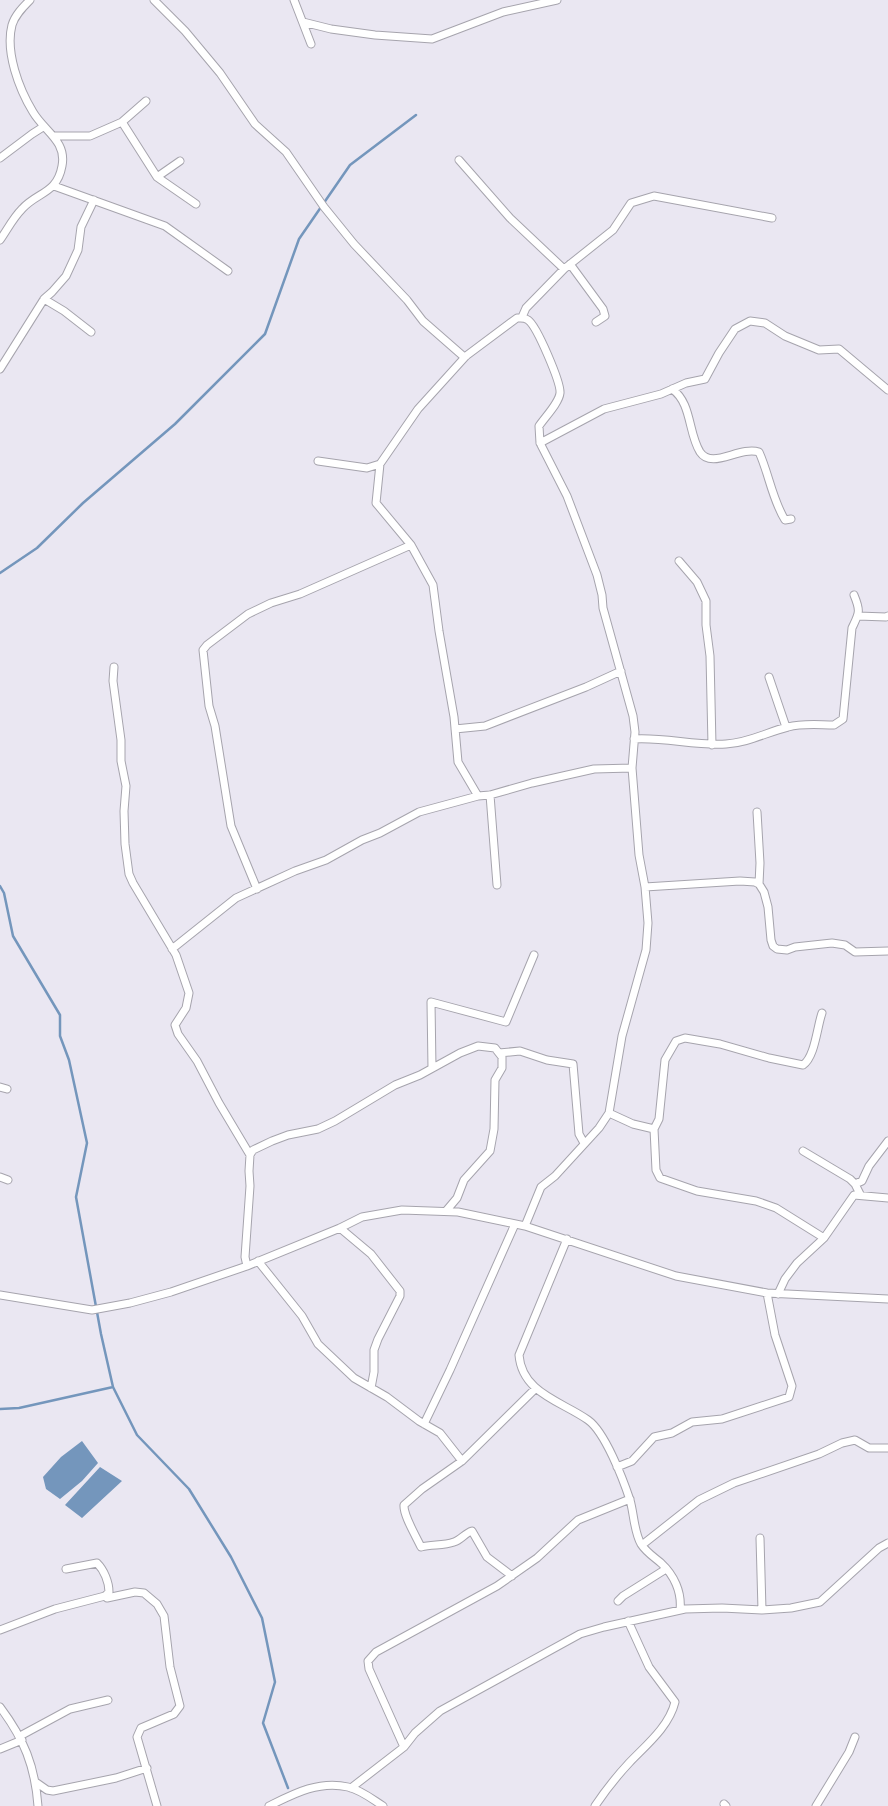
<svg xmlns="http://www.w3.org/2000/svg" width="888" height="1806" font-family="Raleway,sans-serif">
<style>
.water{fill:#7496bc}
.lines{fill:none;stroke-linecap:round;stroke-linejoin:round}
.stream{stroke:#7496bc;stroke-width:2.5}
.street-casing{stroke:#a6a4ad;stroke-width:9}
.street{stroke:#fff;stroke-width:7}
</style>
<rect width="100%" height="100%" fill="#eae7f2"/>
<!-- water -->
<path class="water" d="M82,1441l16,22 -16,18 -22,18 -14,-10 -3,-12 18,-20z
M100,1467l22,14 -40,37 -17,-13z"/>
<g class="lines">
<!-- stream -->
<path class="stream" d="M0,573l37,-25 46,-45 92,-79 90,-90 34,-95 51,-74 66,-50
M0,886l4,7 9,43 47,79v21l9,24 18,83 -11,54 25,137 12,53 24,48 52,54 42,68 31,61 13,64 -12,41 25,65
M0,1409l19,-1 94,-21"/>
<defs>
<path id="street" d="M154,0l31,31 35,42 35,51 31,28 38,55 30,37 53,56 16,21 40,35h3
M294,0l17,44
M303,22l28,7 44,6 57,4 71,-27 54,-12
M122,122l35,55 39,27
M55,136h35l32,-14 24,-21
M0,158l32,-24 11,-7
M459,160l51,58 54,51
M157,177l23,-16
M54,186l111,40 63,45
M0,240c7,-10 13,-22 22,-31 15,-17 35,-15 40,-43 5,-25 -18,-35 -29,-54 -14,-23 -28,-60 -21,-87 3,-10 11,-18 18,-25
M570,264l33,45 2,7 -9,6
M44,299l8,-7 14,-16 12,-26 3,-23 13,-27
M522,317l4,-9 38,-39 49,-39 18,-27 23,-7 118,22
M0,369l44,-70 20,12 27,21
M672,389c20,14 16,44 28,63 12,18 39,-6 59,0 10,22 13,47 26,68l6,-1
M540,443l64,-34 57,-15 25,-11 19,-4 14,-26 16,-24 15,-8 15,2 20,13 34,14 20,-1 49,41
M318,461l49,7 13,-4 38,-55 48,-53 51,-38c4,0 7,-1 11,2 9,6 33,63 32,73 -1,10 -15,24 -21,33l1,17 27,53 30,79 5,20 1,13 30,108 2,16 -3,36 7,87 6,32 3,36 -2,27 -24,86 -13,77 -10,15 -44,48 -14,11 -16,39
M380,464l-4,39 35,42 22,40 6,46 15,86 4,45 20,34
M679,561l18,21 9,19v24l4,31 2,89
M858,616l28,1 2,-1
M114,667l-1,14 8,59v21l5,25 -2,25 1,33 4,30 4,9 43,72 13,38 -3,15 -11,17 3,9 19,27 22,42 31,52 -1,16 1,15 -5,71 2,9
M769,677l17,50
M455,729l30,-3 101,-39 35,-16
M634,739c31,-2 61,7 92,5 22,-1 41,-12 62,-17 15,-4 31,-2 46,-2l9,-6 9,-91c7,-15 9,-16 2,-33
M490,795l7,90
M757,812l3,51 -1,21 5,8 4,15 3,33 2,6 4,3 10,1 8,-3 37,-4 13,2 10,7 33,-1
M645,887l95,-6 15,1 4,2
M257,889l-26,-63 -16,-100 -6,-20 -6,-56 4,-5 41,-31 23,-11 29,-9 111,-49
M172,949l64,-51 59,-27 31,-11 36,-20 18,-7 39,-21 59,-16 12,-1 42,-12 62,-14 38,-1
M499,1053l21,-2 27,9 26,4 6,70 5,9
M432,1068l-1,-66 75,20 28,-67
M0,1087l7,2
M609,1113l24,11 21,5 5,-10 6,-59 11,-19 9,-3 35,6 49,14 34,7c12,-8 14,-38 19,-52
M654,1129l2,41 4,8 37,13 59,10 20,7 48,30
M803,1151l47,28 5,5 5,10
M250,1155l3,-5 19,-9 16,-6 30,-6 17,-8 60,-36 25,-10 40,-22 18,-7 17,2 7,9v11l-7,12 -1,49 -4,22 -26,29 -7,18 -11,13
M0,1177l8,3
M855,1184l7,-3 7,-15 19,-25
M340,1228l31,26 29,37v5l-22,43 -4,11v22l-3,16
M567,1239l-48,116c3,38 42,46 69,65 17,12 35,59 42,80 4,14 4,32 11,44 5,8 13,13 20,19 13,12 21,29 19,47
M258,1261l44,55 16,28 36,34 33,19 32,24 21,12 22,28
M778,1294l7,-15 12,-16 27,-25 30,-43 34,3
M0,1295l92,15 38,-7 41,-11 76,-26 93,-38 22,-11 40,-7 56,2 67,14 151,50 91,17 121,6
M424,1424l26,-54 65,-146
M617,1467l15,-6 22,-24 18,-4 20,-11 30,-3 67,-22 3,-11 -17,-51 -8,-42
M760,1538l2,72
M642,1545l57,-45 35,-17 85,-29 23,-11 13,-3 14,8h19
M512,1576l-25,-19 -15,-26c-7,2 -11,9 -18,11 -11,4 -22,2 -33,5 -5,-11 -18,-32 -17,-42l18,-16 40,-28 73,-72
M105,1596l2,2 28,-6 9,1 13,11 7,12 6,51 10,39 -6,8 -33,14 -4,9 20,69
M618,1601l5,-5 43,-27
M0,1630l55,-21 50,-13 4,-4c0,-10 -5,-22 -12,-29l-31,6
M0,1707c24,32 35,59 38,99
M20,1736l50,-27 38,-9
M404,1747l-35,-78 -1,-8 8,-9 121,-66 40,-28 41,-38 52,-21
M0,1749l22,-9
M37,1783l10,7 6,1 63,-13 31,-10
M351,1788l53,-41 11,-14 25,-22 140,-77 24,-7 81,-18 37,-1 40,2 29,-2 29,-6 59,-54 9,-5
M724,1804l2,2
M269,1806c24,-12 50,-26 79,-19 13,3 24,12 35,19
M595,1806c10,-15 21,-29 34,-43 16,-17 40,-36 46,-61l-26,-35 -21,-46
M816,1806l33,-54 6,-15"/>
</defs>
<!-- street casing -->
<use href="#street" class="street-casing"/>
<!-- street -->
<use href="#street" class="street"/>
</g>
</svg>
